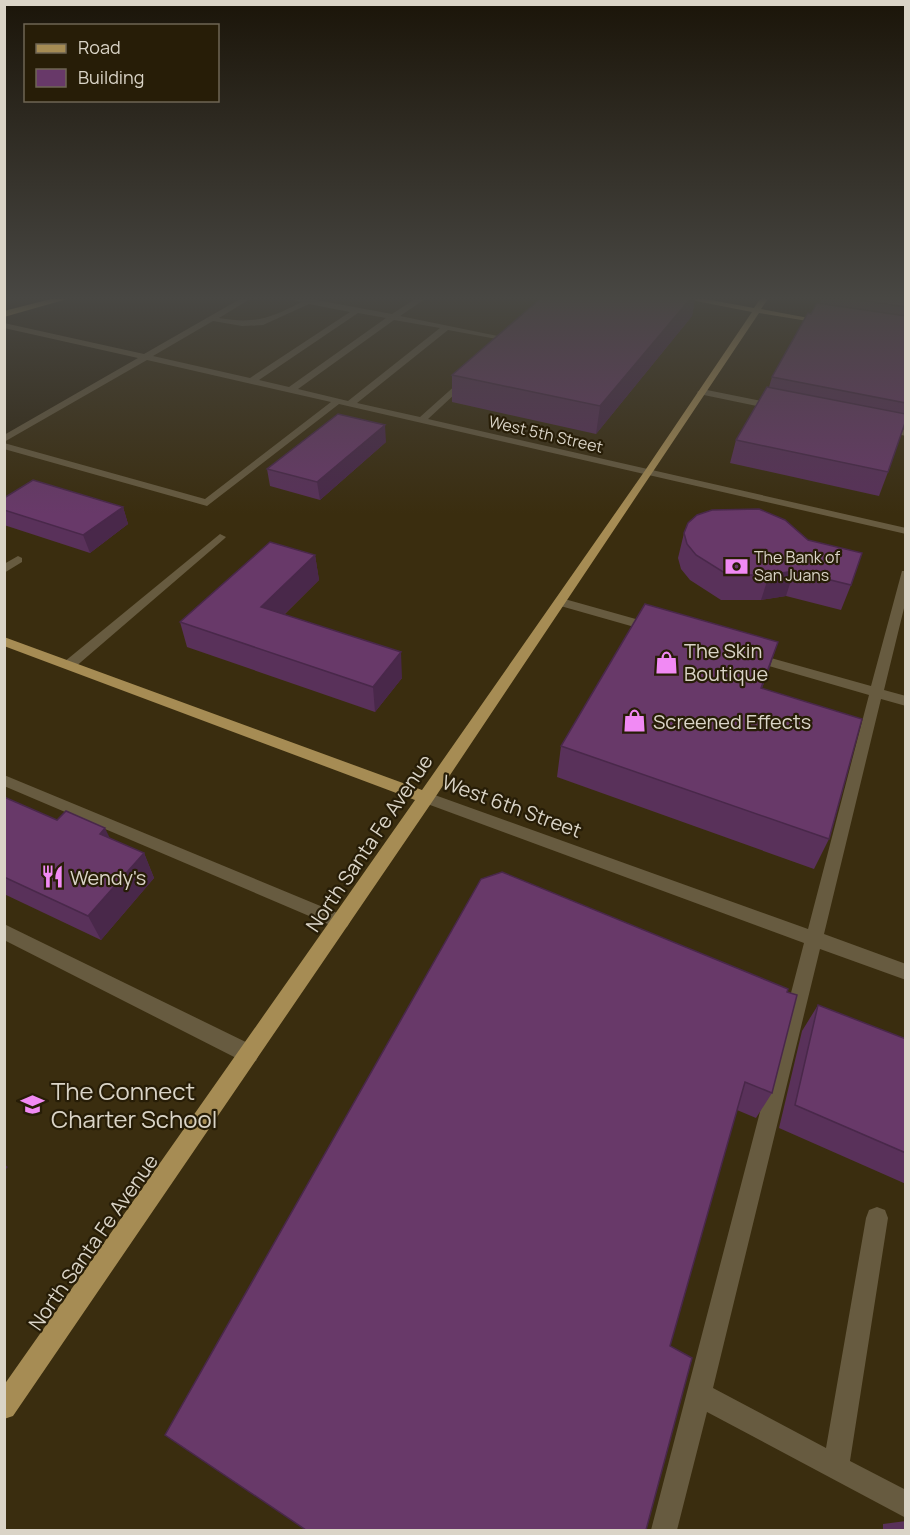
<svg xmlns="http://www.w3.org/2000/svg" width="910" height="1535" font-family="Manrope,sans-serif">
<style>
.built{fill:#3a2d0f}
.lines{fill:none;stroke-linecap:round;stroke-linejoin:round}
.minor{fill:#675b40;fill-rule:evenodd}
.major{fill:#a68c54;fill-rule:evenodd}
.highway{fill:#bfa05a;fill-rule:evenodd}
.wall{fill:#59315a}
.shaded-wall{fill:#49284a}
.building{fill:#683969;stroke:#49284a;stroke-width:1.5}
.labels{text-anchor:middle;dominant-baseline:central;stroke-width:4.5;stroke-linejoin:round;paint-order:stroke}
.far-street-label{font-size:16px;fill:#dad4c7;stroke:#271d07}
.far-poi-label{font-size:16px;fill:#dad4c7;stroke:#271d07;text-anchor:start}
.poi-label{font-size:20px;fill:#dad4c7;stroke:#271d07;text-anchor:start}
.street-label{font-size:20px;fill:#dad4c7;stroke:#271d07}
.near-poi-label{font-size:24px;fill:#dad4c7;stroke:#271d07;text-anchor:start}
</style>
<rect width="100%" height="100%" fill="#312711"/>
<!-- built -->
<path class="built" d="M246,299h444l215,36v1195h-900l-1,-1096 7,1z"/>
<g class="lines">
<!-- minor -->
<path class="minor" d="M240,299h10l-31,19c35,6 51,1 82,-16l-11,-3h21l81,15 23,-15h10l-25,17 112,23 -8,6 -4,-2 2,-3 -54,-10 -91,73 63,14 47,-42 4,3 -1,2 -42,39 478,109v6l-567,-130 -132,102 -203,-57v-6l201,56 126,-97 -184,-42 -143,82v-7l134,-77 -134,-30v-5l140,31zM309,304l41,8 -100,66 -97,-22 60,-35 29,5 21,-1zM358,313l28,5 -97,69 -30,-7zM394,320l46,8 -92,73 -50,-12z
M702,389l74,15 5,3 -5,3 -77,-16 -2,-2z
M882,425l24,5v6l-27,-6 -2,-2z
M220,534l6,3 -2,2 -150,129h-10l-2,-3 2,-3z
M18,556l4,2v4l-18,11v-9z
M902,571h4v29l-22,90 22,6v10l-25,-7 -57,235 82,30v16l-86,-31 -107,439 113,60 40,-230 3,-8 8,-3 8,3 3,8 -38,243 56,29v28l-199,-106 -30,118h-26l153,-587 -382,-141 -3,-4 3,-4h10l376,135 61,-234 -121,-35 -2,-3 7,-4 118,33z
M561,598l96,27 1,3 -6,4 -95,-27v-6z
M4,775l343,142 3,5 -3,5 -6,2 -6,-2 -331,-141z
M4,924l252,123 3,7 -3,7 -7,2 -7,-2 -238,-121z"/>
<!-- major -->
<path class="major" d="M686,299h19l49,9 6,-9h8l-7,10 69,13 -4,2 -67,-11 -327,489 -419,614 -9,3v-34l411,-585 -411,-154v-9l418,153 222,-318 108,-160z"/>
<!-- highway -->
<path class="highway" d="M51,299h16l-63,18v-6z"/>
</g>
<!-- wall -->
<path class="wall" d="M540,299h155l-3,17 -96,118 -144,-32v-27z
M821,299h85v121l-18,52 -9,24 -149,-33 6,-23 33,-53 3,-10 39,-63 9,-11z
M386,442l-66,58 -50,-14 -3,-17z
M4,498l119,9 5,17 -38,29 -86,-28z
M684,533l167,52 -10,25 -55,-14 -25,4h-40l-31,-20 -9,-11 -3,-11z
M315,555l4,25 -35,35 118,63 -27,34 -188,-65 -7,-25z
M768,673l-6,15 67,151 -15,30 -257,-92 4,-31z
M4,797l53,23 53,19 34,14 10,25 -53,62 -97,-46z
M481,879l291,214 -16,25 -19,-8 -67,236 -24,184z
M818,1005l88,34v145l-127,-56 23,-97z
M906,1521v9h-23v-6z"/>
<!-- shaded-wall -->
<path class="shaded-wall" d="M690,299h5l-3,17 -96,118 4,-28z
M385,425l1,17 -66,58 -3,-18z
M123,507l5,17 -38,29 -7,-18z
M315,555l4,25 -53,52 -5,-25z
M794,571l-8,25 -25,4 8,-25z
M778,642l-10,31 -18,46 11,-31z
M401,652l1,26 -27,34 -2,-25z
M105,828l12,25 -17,-19z
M144,853l10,25 -53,62 -13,-24z
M4,1164l4,3 -4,4z"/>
<!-- building -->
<path class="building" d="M540,299h150l-90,107 -148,-31z
M853,299h53v8z
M817,303l89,13v87l-134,-26 36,-64 3,1z
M767,387l139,27v6l-18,52 -152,-32z
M338,414l47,11 -68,57 -50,-13z
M33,480l90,27 -40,28 -79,-25v-12z
M759,509l26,11 23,20 54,13 -11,32 -57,-14 -25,4h-41l-32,-20 -9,-11 -3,-11 4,-10 9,-8 15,-5z
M270,542l45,13 -54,52 140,45 -28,35 -193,-65z
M645,604l133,38 -17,46 101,31 -33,120 -268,-93z
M4,797l53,23 9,-9 39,17 -5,6 44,19 -56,63 -84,-39z
M502,872l286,117 -1,3 10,3 -25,98 -27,-11 -75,264 22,12 -46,172h-340l-141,-95 316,-556z
M818,1005l88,34v114l-111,-48z"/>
<!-- sky -->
<linearGradient id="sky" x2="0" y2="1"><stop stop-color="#1b1509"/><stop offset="0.58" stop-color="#484743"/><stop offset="1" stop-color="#484743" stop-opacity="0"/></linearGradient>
<rect width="910" height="514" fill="url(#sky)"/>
<!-- icons -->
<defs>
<symbol id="bank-bare" viewBox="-9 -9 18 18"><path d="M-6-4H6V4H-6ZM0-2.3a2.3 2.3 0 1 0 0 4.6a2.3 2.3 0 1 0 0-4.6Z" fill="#f18af4" stroke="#271d07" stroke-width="2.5" paint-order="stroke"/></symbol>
<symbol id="shop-bare" viewBox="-9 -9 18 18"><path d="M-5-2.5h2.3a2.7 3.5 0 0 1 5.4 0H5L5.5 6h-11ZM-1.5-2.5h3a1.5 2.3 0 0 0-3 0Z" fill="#f18af4" stroke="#271d07" stroke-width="2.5" paint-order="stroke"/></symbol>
<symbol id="restaurant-bare" viewBox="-9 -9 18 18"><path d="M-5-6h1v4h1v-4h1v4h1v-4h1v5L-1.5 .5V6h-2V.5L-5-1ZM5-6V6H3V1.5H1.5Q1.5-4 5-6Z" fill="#f18af4" stroke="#271d07" stroke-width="2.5" paint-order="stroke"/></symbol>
<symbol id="school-bare" viewBox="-9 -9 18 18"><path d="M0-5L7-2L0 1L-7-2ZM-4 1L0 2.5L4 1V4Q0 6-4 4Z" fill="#f18af4" stroke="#271d07" stroke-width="2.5" paint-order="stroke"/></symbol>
</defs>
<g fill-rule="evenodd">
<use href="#bank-bare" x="720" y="550" width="33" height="33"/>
<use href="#shop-bare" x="650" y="646" width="33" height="33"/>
<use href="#shop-bare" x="618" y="704" width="33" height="33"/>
<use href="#restaurant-bare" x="36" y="860" width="33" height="33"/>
<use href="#school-bare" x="16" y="1088" width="33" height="33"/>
</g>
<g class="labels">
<!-- far-street labels -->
<g class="far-street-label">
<text transform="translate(546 434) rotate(13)">West 5th Street</text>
</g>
<!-- far-poi labels -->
<g class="far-poi-label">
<text x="754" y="557">The Bank of<tspan x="754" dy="18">San Juans</tspan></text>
</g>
<!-- poi labels -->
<g class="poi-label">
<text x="684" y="650">The Skin<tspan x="684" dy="23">Boutique</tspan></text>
<text x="653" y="721">Screened Effects</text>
<text x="70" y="877">Wendy's</text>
</g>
<!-- street labels -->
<g class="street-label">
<text transform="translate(512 806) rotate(20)">West 6th Street</text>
<text transform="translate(369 843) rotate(-56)">North Santa Fe Avenue</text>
<text transform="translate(93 1242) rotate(-55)">North Santa Fe Avenue</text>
</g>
<!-- near-poi labels -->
<g class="near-poi-label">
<text x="51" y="1090">The Connect<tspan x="51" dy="28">Charter School</tspan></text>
</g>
</g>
<!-- border -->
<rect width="910" height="1535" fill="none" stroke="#dad4c7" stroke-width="12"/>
<!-- legend -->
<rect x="24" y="24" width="195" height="78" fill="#271d07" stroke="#6f6654" stroke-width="1.5"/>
<rect x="36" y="44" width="30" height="9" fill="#a68c54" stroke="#6f6654" stroke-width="1.5"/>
<text x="78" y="54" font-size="18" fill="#dad4c7">Road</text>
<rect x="36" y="69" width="30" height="18" fill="#683969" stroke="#6f6654" stroke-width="1.5"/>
<text x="78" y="84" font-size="18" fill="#dad4c7">Building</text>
</svg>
